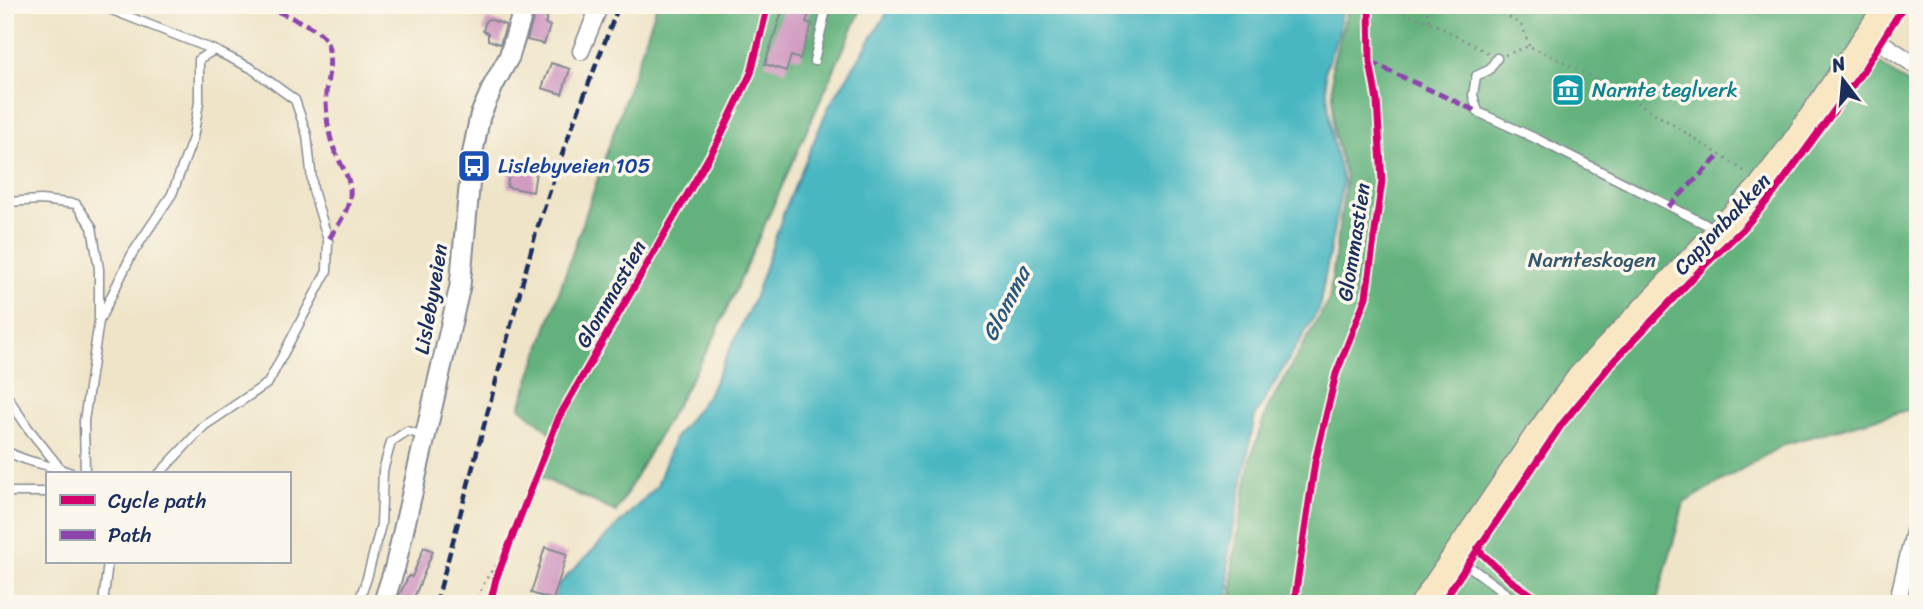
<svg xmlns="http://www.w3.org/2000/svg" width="1923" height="609" font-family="Sriracha,sans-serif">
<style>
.forest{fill:#63b27d;stroke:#3f706e;stroke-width:2}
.water{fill:#48b7c1;stroke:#327390;stroke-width:2}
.building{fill:#d29cc2}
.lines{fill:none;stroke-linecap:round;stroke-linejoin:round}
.service-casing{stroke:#858a92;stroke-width:11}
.minor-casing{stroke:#858a92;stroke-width:19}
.tertiary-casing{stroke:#858a92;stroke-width:23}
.secondary-casing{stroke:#858a92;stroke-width:26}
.path{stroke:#858a92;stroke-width:2.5;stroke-dasharray:2 5;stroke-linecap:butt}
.service{stroke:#fff;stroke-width:8}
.minor{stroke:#fff;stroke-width:16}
.tertiary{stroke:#fff;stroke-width:19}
.secondary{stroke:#f9e7c3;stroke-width:23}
.rail{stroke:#1b2f5e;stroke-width:4.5;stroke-dasharray:10 5;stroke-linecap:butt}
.quiet{stroke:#8e44ad;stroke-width:5;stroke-dasharray:10 5;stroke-linecap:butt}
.cycleway-casing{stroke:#fbf7ec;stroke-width:11}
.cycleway{stroke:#d6006c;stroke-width:7}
.labels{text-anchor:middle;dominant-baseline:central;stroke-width:7;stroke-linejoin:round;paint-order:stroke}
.culture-label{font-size:21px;fill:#0d838f;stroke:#fbf7ec;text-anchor:start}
.transit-label{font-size:21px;fill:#164399;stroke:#fbf7ec;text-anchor:start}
.street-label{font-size:21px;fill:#1b2f5e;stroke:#fbf7ec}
.park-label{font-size:21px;fill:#33576b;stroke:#fbf7ec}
.water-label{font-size:23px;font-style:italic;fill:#28587c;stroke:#fbf7ec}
</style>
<rect width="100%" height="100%" fill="#fbf7ec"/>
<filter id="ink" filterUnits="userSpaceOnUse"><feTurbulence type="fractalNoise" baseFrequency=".0143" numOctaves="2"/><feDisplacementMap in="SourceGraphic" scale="14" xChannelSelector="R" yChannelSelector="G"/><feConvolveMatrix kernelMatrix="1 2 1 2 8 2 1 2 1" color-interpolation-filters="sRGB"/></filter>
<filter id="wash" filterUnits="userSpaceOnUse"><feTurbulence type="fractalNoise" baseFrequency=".00686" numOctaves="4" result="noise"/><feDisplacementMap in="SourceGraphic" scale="28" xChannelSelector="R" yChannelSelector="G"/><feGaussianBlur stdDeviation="1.57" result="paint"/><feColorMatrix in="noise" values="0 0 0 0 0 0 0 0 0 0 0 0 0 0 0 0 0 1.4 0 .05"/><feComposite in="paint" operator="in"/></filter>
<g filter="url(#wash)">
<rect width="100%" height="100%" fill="#efe4c7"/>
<!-- forest -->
<path class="forest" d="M657,5h206l-149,333 -98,174 -76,-35 15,-41 -35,-29z
M1349,5h533l-25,42 61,44v316l-133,37 -101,59 -27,98 2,3h-427l1,-43 18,-104 17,-50 61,-107 17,-123 -12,-44 -2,-68z"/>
<!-- water -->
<path class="water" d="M892,5h451l-4,26 -14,41 7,66 11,42 -24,129 -64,107 -27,141 1,47h-694l3,-7 14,3 6,-15 99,-99 17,-47 35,-46 45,-94 31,-90 43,-101z"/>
<g id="blocks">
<!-- building -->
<path class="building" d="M537,5h14l-6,19 5,2 -6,18 -17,-4z
M784,5h19l8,3 -5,14 6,2 -12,35 -9,-3 -5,15 -21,-7z
M489,19l17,6 -6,19 -12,-4v-7l-5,-2 3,-11z
M551,63l19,6 -8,25 -20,-6z
M510,168l26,4 -3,20 -26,-5z
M424,547l9,4 -17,42 -7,11h-3l-9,-5 10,-20 2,-3 3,1z
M545,547l22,7 -14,46 -22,-7z"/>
</g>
</g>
<g filter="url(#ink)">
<use href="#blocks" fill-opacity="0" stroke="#858a92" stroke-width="2"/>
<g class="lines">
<defs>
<path id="service" d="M99,5l115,45
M1497,58l-8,12 -13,6 -3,19 5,17 61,28 176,89
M814,61l13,-56
M5,202l36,-2 35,4 16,23 7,42v49
M5,393l23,35 32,40
M5,450c22,14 46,14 69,24
M85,474l-1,-53 15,-100 33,-67 40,-60 21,-56 6,-36v-43l15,-9 37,18 44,32 12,35 6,55 15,50 -1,31 -59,112 -64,43 -45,48
M5,492h42
M1458,558l62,46
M103,604l5,-42
M358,604l9,-26 14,-53 2,-54 8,-29 16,-11 19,5"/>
<path id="minor" d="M1867,36l15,7 36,24
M581,51l19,-46
M1897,604l21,-89"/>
<path id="tertiary" d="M383,604l12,-37 65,-281 12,-130 8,-40 14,-32 15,-27 16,-52"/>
<path id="secondary" d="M1422,604l113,-167 44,-60 179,-188 33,-43 96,-141"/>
</defs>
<!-- service casing -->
<use href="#service" class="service-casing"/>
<!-- minor casing -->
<use href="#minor" class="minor-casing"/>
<!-- tertiary casing -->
<use href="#tertiary" class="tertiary-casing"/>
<!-- secondary casing -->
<use href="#secondary" class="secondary-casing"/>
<!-- path -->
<path class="path" d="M1377,5l53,17 60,32
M1426,5l3,17
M1492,5l31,22 6,19
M1505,55l24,-9c78,34 148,81 220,128
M476,604c6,-20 13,-33 29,-47"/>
<!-- service -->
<use href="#service" class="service"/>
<!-- minor -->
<use href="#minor" class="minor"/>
<!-- tertiary -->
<use href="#tertiary" class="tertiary"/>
<!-- secondary -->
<use href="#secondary" class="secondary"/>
<!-- rail -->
<path class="rail" d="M436,604l100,-372 31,-92 52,-135"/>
<!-- quiet -->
<path class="quiet" d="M264,5c13,7 49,20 58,30 16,17 2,48 4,68 1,15 2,29 7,43 5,17 19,30 17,50 -1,14 -14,33 -22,44
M1370,62l108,50
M1668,207l52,-52"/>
<defs>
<path id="cycleway" d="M1477,549l33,31 35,24
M490,604l6,-25 63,-162 158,-274 34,-70 17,-68
M1294,604l21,-142 21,-88 30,-77 16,-116 -5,-80 -7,-39 -1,-57
M1441,604l121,-180 50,-61 94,-99 37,-35 31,-36 89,-122 41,-66"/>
</defs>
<!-- cycleway casing -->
<use href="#cycleway" class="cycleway-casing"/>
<!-- cycleway -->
<use href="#cycleway" class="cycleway"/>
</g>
</g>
<!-- icons -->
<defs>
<symbol id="museum-square" viewBox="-11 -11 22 22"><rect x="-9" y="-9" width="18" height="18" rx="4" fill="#0f9aa8" stroke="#fbf7ec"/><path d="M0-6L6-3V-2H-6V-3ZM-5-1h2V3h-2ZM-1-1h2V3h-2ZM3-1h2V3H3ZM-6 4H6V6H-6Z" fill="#fff"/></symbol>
<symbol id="bus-square" viewBox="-11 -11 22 22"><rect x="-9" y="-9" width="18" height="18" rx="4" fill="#1a4fb4" stroke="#fbf7ec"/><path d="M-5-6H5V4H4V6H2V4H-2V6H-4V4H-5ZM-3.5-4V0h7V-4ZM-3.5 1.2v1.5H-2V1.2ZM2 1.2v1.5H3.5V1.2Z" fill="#fff"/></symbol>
</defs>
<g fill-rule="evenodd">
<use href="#museum-square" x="1549" y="71" width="38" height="38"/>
<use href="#bus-square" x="455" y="147" width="38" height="38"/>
</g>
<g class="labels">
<!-- culture labels -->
<g class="culture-label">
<text x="1592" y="90">Narnte teglverk</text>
</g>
<!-- transit labels -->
<g class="transit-label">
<text x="498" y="166">Lislebyveien 105</text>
</g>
<!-- street labels -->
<g class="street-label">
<text transform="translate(1722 224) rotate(-47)">Capjonbakken</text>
<text transform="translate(1354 242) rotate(-81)">Glommastien</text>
<text transform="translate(611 294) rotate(-60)">Glommastien</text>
<text transform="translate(431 299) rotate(-80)">Lislebyveien</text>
</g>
<!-- park labels -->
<g class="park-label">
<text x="1592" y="260">Narnteskogen</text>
</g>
<!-- water labels -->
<g class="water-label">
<text transform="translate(1006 304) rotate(-63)">Glomma</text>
</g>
</g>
<!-- margin -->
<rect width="1923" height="609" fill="none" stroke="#fbf7ec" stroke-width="28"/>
<!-- legend -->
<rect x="46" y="472" width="245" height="91" fill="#fbf7ec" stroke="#a1a7b3" stroke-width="2"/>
<rect x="60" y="495" width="35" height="10" fill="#d6006c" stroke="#a1a7b3" stroke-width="2"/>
<text x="108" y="508" font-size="21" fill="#1b2f5e">Cycle path</text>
<rect x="60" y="530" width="35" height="10" fill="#8e44ad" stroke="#a1a7b3" stroke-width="2"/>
<text x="108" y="542" font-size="21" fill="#1b2f5e">Path</text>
<!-- north arrow -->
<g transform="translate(1843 80) rotate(344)" stroke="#fbf7ec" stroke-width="5" paint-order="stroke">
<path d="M0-5L12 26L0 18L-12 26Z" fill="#1b2f5e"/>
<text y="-10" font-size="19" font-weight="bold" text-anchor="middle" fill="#1b2f5e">N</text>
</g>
</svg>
